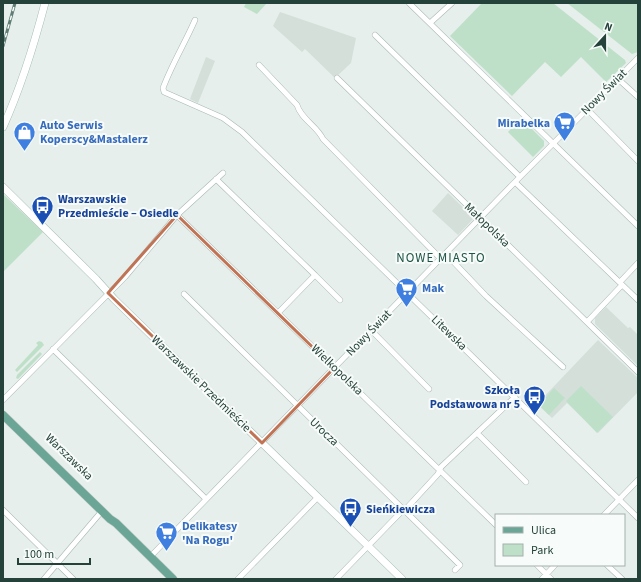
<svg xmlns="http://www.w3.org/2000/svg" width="641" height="582" font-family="'Source Sans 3',sans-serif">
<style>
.built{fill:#d4dfda}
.green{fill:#bfe0c8}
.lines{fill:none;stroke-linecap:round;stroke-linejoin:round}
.street-casing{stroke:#a8b8b2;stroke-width:6}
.secondary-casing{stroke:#a4bbb3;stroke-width:8}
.primary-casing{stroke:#c2cac8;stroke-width:9}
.street{stroke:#fff;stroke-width:5}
.secondary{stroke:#fff;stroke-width:7}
.primary{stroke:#6aa596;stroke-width:8}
.rail-casing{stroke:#5f7d75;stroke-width:3}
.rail{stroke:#f7fbf9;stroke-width:1.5;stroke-dasharray:4.5;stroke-linecap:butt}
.marked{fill:none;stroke:#c07456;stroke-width:3;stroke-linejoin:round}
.labels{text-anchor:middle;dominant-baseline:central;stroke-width:4;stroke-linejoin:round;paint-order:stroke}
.street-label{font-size:12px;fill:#24423a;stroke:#f7fbf9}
.shop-label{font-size:12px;font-weight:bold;fill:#366cbe;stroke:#f7fbf9;text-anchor:start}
.transit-label{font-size:12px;font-weight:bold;fill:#164399;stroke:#f7fbf9;text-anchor:start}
.neighbourhood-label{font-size:13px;letter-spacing:1px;fill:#1f5548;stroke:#f7fbf9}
</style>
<rect width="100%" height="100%" fill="#e6efeb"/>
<!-- built -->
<path class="built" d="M280,12l76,26 -5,25 -16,15 -30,-29 -3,3 -29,-26z
M206,57l9,4 -17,42 -8,-4z
M448,193l26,25 -16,17 -26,-24z
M606,307l22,21 2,-1 8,8v31l-43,-42v-6z
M598,340l40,38v14l-40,41 -31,-30 -15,15 -15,-14z"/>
<!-- green -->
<path class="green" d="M246,3h21l-10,11 -13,-7z
M482,3h71l72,57 1,3 -20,19 -25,-25 -20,20 -16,-15 -33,34 -62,-60z
M567,3h71v49l-6,2z
M521,118l23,23v5l-11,11 -25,-25z
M3,194l40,38 -40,40z
M39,341l3,1 2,3 -27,27 -2,-2 23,-25 -2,-2z
M40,352l2,2 -24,25 -2,-1 1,-3z
M581,386l32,31 -16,16 -31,-32z
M554,388l11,10 -16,17 -10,-10z"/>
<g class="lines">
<defs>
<path id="street" d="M409,3l229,223
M195,20c-10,23 -23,44 -32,68l1,4 59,26 19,14 396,386
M430,23l22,-20
M375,35l145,142
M259,65l38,40c4,14 20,21 26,34l118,120
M337,78l301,294
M617,78l21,19
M587,109l51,52
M216,179l99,96 -37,38
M515,182l123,118
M177,215l319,310
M446,254l40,42 77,71
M315,275l25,25
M620,282l18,-19
M184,294l276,271 -5,5
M587,322l35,-37
M371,330l58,59
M53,349l153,150
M3,400l122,-123 52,-62 46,-42
M477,433l49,49
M3,510l70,69
M604,515l34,-35
M150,557l365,-375 123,-124
M537,565l14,14
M607,565l15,14
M44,579l58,-68
M238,579l80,-82
M336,579l66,-68h2l34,-37 3,-7 74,-70
M542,579l13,-14"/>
<path id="secondary" d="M3,127c18,-40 31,-82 42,-124
M3,187l93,92 18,20 288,280"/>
<path id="primary" d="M3,415l107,104 6,4 57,56"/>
</defs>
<!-- street casing -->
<use href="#street" class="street-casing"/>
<!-- secondary casing -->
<use href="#secondary" class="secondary-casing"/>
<!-- primary casing -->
<use href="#primary" class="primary-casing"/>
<!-- street -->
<use href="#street" class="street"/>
<!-- secondary -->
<use href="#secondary" class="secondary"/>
<!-- primary -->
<use href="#primary" class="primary"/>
<defs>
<path id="rail" d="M3,46l12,-43"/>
</defs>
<!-- rail casing -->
<use href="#rail" class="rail-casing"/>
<!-- rail -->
<use href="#rail" class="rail"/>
</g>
<!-- marked area -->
<path class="marked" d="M177,215l157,153 -72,75 -154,-150z"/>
<!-- icons -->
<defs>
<symbol id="supermarket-pin" viewBox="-11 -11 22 30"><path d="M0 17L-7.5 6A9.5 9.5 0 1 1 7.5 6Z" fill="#3f7fe0" stroke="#f7fbf9"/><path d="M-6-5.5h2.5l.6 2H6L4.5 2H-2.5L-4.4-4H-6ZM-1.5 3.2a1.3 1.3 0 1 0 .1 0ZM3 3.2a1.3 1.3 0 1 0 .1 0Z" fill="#fff"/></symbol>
<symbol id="shop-pin" viewBox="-11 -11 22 30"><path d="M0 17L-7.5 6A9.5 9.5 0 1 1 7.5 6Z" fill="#3f7fe0" stroke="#f7fbf9"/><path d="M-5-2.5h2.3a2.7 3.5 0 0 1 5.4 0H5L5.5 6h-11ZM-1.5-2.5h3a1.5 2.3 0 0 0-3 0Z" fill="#fff"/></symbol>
<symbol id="bus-pin" viewBox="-11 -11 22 30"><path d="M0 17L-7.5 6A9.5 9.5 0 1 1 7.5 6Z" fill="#1a4fb4" stroke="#f7fbf9"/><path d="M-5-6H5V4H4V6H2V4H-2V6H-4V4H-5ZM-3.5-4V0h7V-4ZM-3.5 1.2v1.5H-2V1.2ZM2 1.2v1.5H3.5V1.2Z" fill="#fff"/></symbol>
</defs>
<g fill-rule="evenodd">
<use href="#supermarket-pin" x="552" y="110" width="25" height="34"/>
<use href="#shop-pin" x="12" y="120" width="25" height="34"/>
<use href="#bus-pin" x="30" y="194" width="25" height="34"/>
<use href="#supermarket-pin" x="394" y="276" width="25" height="34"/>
<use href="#bus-pin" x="522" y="384" width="25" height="34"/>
<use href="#bus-pin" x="338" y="496" width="25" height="34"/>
<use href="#supermarket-pin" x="154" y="520" width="25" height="34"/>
</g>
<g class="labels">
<!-- street labels -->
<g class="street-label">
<text transform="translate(604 92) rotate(-45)">Nowy Świat</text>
<text transform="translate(487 225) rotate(44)">Małopolska</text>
<text transform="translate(369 333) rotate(-46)">Nowy Świat</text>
<text transform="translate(449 333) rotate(44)">Litewska</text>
<text transform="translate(337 370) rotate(44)">Wielkopolska</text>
<text transform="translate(201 384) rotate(44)">Warszawskie Przedmieście</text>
<text transform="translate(324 432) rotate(44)">Urocza</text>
<text transform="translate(69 457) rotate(44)">Warszawska</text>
</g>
<!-- shop labels -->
<g class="shop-label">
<text x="550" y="123" text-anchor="end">Mirabelka</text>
<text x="40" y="125">Auto Serwis<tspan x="40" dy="14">Koperscy&amp;Mastalerz</tspan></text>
<text x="422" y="288">Mak</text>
<text x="182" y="526">Delikatesy<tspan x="182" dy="14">'Na Rogu'</tspan></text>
</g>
<!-- transit labels -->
<g class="transit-label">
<text x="58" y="199">Warszawskie<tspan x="58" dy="14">Przedmieście – Osiedle</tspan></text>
<text x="520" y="390" text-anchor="end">Szkoła<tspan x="520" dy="14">Podstawowa nr 5</tspan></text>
<text x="366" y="509">Sieńkiewicza</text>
</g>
<!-- neighbourhood labels -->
<g class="neighbourhood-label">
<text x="441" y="258">NOWE MIASTO</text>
</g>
</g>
<!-- border -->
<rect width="641" height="582" fill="none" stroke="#24423a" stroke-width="8"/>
<!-- legend -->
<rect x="495" y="514" width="130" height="52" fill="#f7fbf9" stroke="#a3b1ad"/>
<rect x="503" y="527" width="20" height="6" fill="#6aa596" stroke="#a3b1ad"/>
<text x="531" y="534" font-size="12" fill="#24423a">Ulica</text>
<rect x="503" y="544" width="20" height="12" fill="#bfe0c8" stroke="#a3b1ad"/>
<text x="531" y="554" font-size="12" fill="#24423a">Park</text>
<!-- north arrow -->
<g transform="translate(605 36) rotate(21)" stroke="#f7fbf9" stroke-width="3" paint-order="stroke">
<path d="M0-3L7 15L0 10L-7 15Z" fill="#24423a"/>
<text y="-6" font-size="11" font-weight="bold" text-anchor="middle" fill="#24423a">N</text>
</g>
<!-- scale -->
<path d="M18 558v6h72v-6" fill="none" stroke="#24423a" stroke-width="2"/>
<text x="24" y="558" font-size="12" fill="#24423a" stroke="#f7fbf9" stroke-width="3" paint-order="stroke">100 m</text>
</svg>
